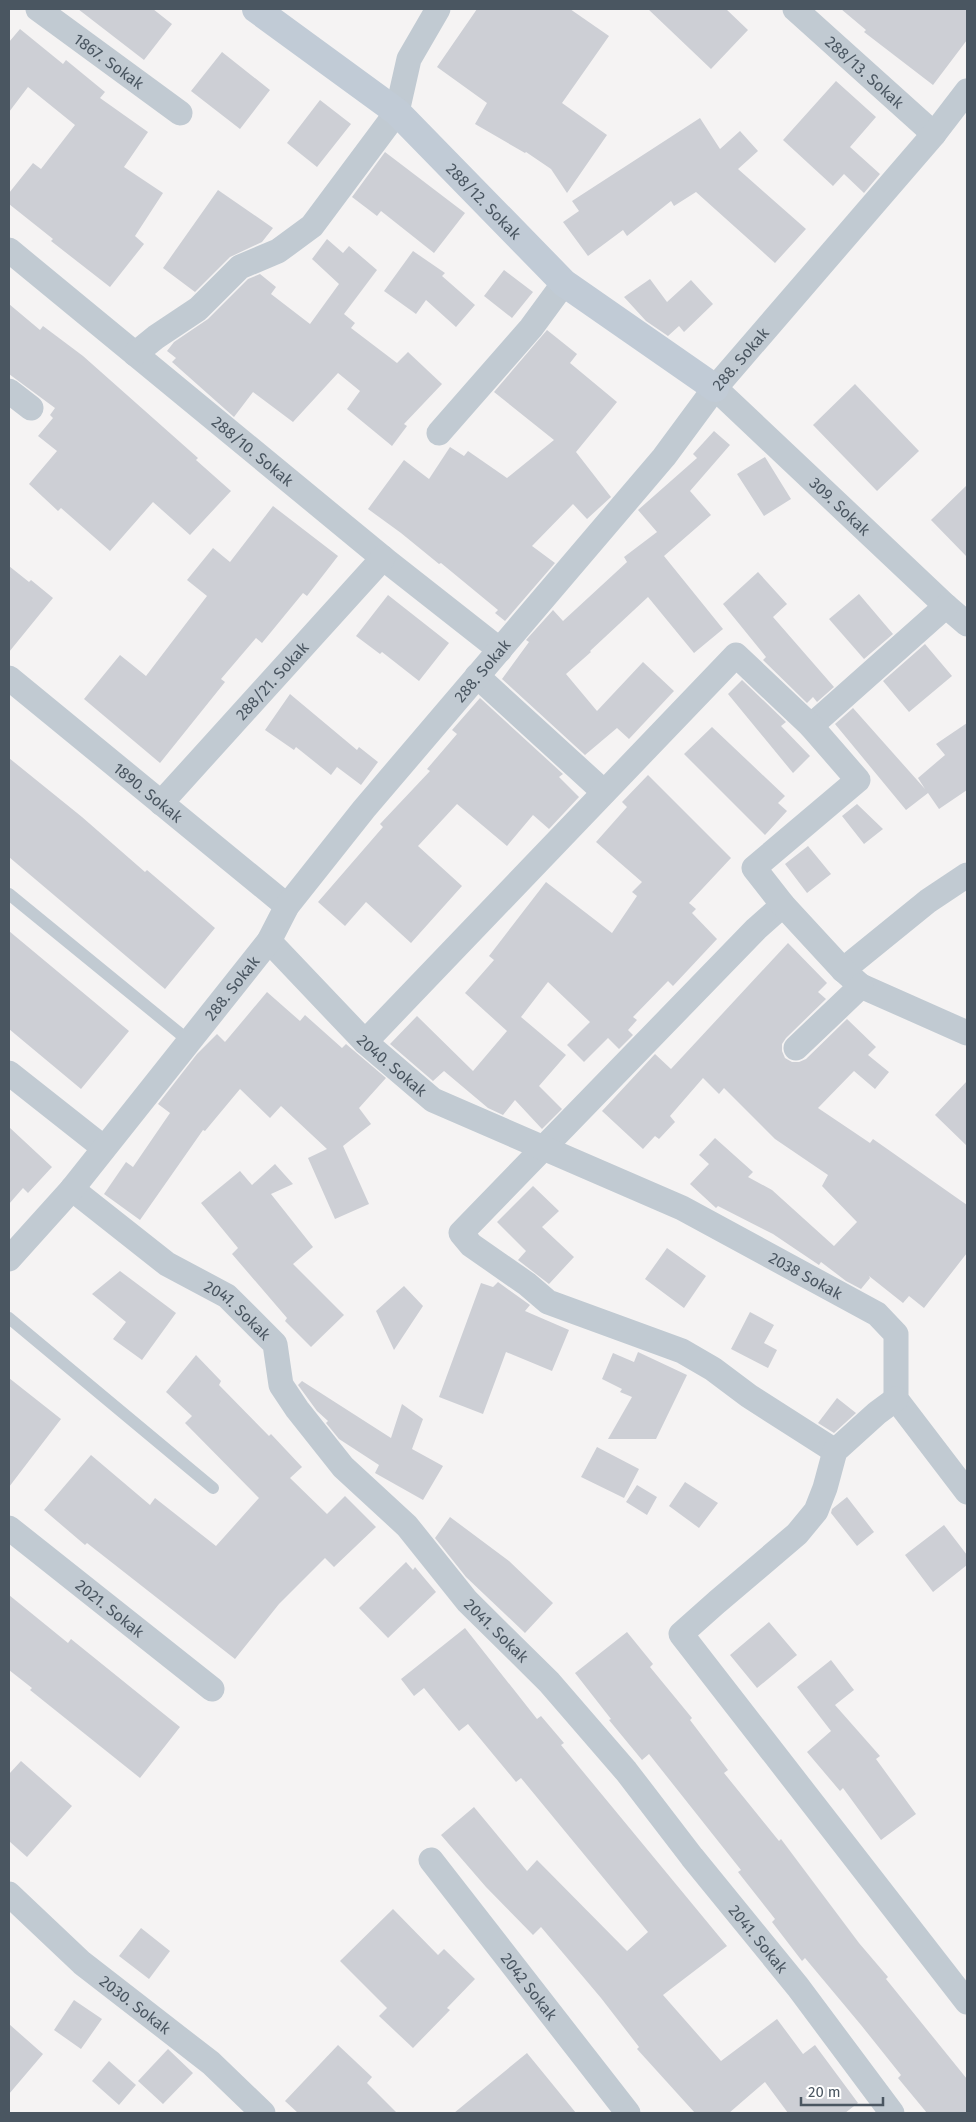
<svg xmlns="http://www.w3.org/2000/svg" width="976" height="2122" font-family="'Fira Sans',sans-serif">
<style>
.building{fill:#cdcfd5}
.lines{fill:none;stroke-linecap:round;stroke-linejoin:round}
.lane{stroke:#c1cad2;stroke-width:12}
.street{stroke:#c1cad2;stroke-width:25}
.secondary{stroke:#c1cbd6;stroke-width:28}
.labels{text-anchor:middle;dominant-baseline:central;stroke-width:4;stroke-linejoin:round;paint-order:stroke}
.street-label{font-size:16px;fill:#4a5661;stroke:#fff}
</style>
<rect width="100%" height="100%" fill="#f5f3f3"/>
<!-- building -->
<path class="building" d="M78,9h75l19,15 -28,36z
M477,9h93l39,27 -47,67 45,32 -40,58 -16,-24 -25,-17 -1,1 -50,-29 12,-21 -50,-36z
M648,9h78l22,21 -37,39z
M841,9h126v31l-34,45 -69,-53 2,-2z
M20,29l43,35 3,-4 39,32 -5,6 48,34 -24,35 39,26 -28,43 9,8 -34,43 -59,-46 2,-2 -44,-35v-11l24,-30 8,6 34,-44 -47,-38 -19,25v-70z
M222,52l48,38 -30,39 -49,-38z
M836,81l40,36 -26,30 30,27 -16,19 -20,-19 -11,12 -50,-46z
M320,100l31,24 -34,43 -30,-24z
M700,118l20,31 20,-18 18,20 -20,18 68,60 -31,34 -79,-71 -22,14 -3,-5 -44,35 -4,-6 -35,26 -25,-34 16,-11 -7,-10z
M385,152l80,61 -31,40 -53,-42 -4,5 -25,-19z
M218,190l55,38 -11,14 -32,15 -35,35 -32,-24z
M327,239l16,14 6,-7 28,24 -33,44 11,9 -4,5 46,35 11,-11 34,32 -38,40 3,2 -15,20 -45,-37 13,-18 -22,-18 -45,49 -40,-30 -19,25 -62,-55 4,-4 -9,-7 7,-9 34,-23 40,-40 12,-5 16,13 -5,7 39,30 29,-40 -27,-25z
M413,251l32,22 -3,3 33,29 -19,22 -30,-27 -10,14 -32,-23z
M504,270l29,22 -21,26 -28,-22z
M650,279l17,23 24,-22 22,24 -29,28 -5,-6 -11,10 -22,-15 -22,-24z
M9,304l31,26 3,-4 40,30 115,102 -2,2 35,31 -41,44 -37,-33 -43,49 -49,-43 -3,3 -29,-27 28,-33 -19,-15 15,-18 -3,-3 5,-7 -46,-34z
M547,330l30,24 -7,9 47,39 -41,50 35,45 -24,22 -14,-15 -41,42 23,17 -50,58 -10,-8 3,-3 -57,-47 -2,1 -38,-31 -33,-24 36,-49 25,19 21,-32 14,9 4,-5 39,27 47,-38 -60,-48z
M855,384l64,67 -42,40 -64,-66z
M714,431l16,14 -40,46 21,24 -47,41 59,73 -29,24 -46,-56 -58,54 1,1 -25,22 31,37 46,-49 31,29 -45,48 -12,-11 -32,27 -83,-76 27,-37 -3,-2 27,-30 10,11 64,-59 -3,-5 33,-25 -19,-22 59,-52 -4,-4z
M765,457l26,42 -27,17 -27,-42z
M967,485v72l-36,-37z
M273,506l65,50 -31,40 -4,-3 -41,50 -6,-5 -35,41 4,3 -65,81 -76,-64 36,-44 26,21 61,-80 -20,-16 26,-32 17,14z
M9,566l20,16 2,-2 22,18 -44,54z
M758,572l29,32 -14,13 61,70 -17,15 -4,-5 -6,6 -44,-43 3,-3 -43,-53z
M859,594l34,40 -29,25 -35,-40z
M388,595l61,48 -30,38 -37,-29 -2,2 -24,-18z
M925,644l27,32 -43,36 -26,-31z
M742,680l44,42 -5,4 29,30 -17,17 -65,-79z
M290,694l67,56 2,-3 19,15 -17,23 -24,-18 -6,8 -35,-28 -2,3 -29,-20z
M480,698l83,76 -4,3 20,20 -30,32 -16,-14 -26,31 -50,-42 -39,42 44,40 -51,57 -45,-41 -21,24 -27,-24 65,-75 -3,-3 50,-53 -3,-2 30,-35 -5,-4z
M853,708l72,81 -7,-11 27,-23 -9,-11 31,-21v67l-28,19 -11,-16 -22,17 -71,-86z
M712,727l73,69 -7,7 9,8 -22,24 -81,-81z
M9,758l73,59 63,55 2,-2 68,58 -50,61 -156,-132z
M648,775l83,83 -42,45 7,6 -4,4 25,26 -44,47 -5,-5 -35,36 4,3 -9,10 5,5 -14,14 -11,-11 -24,24 -17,-17 23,-23 -42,-40 -27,35 45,38 -27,31 23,23 -20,20 -27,-29 -12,15 -15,-7 -44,-37 -11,10 -43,-37 27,-28 56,55 34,-40 -42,-38 29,-33 -5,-4 57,-74 66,51 25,-37 -5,-4 10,-10 -46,-40 31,-35 -5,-5z
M857,804l26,25 -19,15 -22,-28z
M808,846l23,28 -24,19 -22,-29z
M9,931l120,100 -48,58 -72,-60z
M788,943l39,40 -9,9 8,7 -40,39 -4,6v7l3,7 7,4h7l7,-3 41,-40 29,28 -8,8 21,17 -14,17 -21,-18 -36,37 52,35 3,-4 94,66v48l-43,55 -15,-12 -6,7 -34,-27 1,2 -9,11 -15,-8 -25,-19 -2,3 -46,-31 -55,-28 -2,2 -26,-24 19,-20 -10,-9 16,-17 38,34 -5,5 24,13 62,56 23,-24 -35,-36 6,-11 -53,-36 -51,-51 -5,6 -16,-16 -33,38 5,6 -16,17 -4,-3 -12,13 -41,-38 53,-57 16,15z
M267,992l33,29 5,-6 37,33 4,-4 40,34 -27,30 12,16 -28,22 26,58 -34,15 -27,-61 19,-9 -46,-43 -11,12 -30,-29 -35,42 -2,-1 -63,90 -36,-26 22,-32 7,5 37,-54 -12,-9 39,-50 20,-20 8,8z
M967,1081v65l-32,-31z
M9,1127l43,40 -24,26 -5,-5 -14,16z
M275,1164l18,20 -22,10 42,53 -20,17 51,51 -33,32 -26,-26 2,-3 -55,-64 6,-6 -37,-45 39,-32 12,14z
M533,1186l26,25 -17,16 32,30 -25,27 -31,-24 8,-9 -29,-29z
M667,1248l39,28 -22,32 -39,-29z
M120,1271l56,42 -34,47 -29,-21 13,-17 -34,-28z
M498,1282l32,23 -5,6 44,19 -17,41 -46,-19 -23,62 -44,-17 42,-114 12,4z
M404,1286l19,20 -29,44 -18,-39z
M750,1312l24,13 -10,18 13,7 -9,18 -37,-19z
M638,1352l49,23 -31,64h-48l24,-42 -12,-5 2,-3 -20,-10 11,-26 21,9z
M196,1355l25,26 -2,4 50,51 2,-2 31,33 -12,11 37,36 18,-18 31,31 -42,40 -9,-9 -46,46 -44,55 -148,-116 -2,2 -41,-35 47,-55 59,50 5,-7 61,48 43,-48 -74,-75 7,-7 -26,-24z
M9,1378l52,41 -52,68z
M302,1381l89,57 11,-34 21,15 -11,30 31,17 -20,34 -48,-27 4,-8 -40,-26 -13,-16 2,-2 -11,-10 -19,-26z
M837,1398l19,15 -22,20 -16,-10z
M597,1447l42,22 -15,29 -43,-21z
M685,1482l33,21 -19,25 -30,-22z
M637,1485l20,12 -10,18 -21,-13z
M847,1497l27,35 -17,14 -26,-33 1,-4z
M450,1517l59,44 44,42 -28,30 -59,-56 -31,-39z
M944,1525l23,30v10l-34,27 -28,-37z
M406,1562l7,8 2,-3 21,25 -48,46 -29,-30z
M9,1595l59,48 3,-4 109,88 -40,51 -110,-88 2,-2 -23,-18z
M769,1622l28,33 -40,33 -27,-33z
M465,1628l72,91 4,-3 23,27 -3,2 166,201 -64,49 58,66 56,-42 26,35 12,-9 43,58 -13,10h-57l-23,-31 -36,31h-34l-58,-64 2,-2 -38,-49 -60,-71 -8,8 -47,-48 -45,-52 33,-28 53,64 10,-11 90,91 21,-19 -127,-154 -5,4 -48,-58 -9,7 -35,-43 -10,8 -13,-17z
M627,1632l26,32 -3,3 42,51 -2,2 38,50 -4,3 55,68 2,-2 78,104 29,34 -2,2 81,100v34h-40l-29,-35 3,-3 -40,-50 -56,-67 -3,3 -30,-39 3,-3 -37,-47 3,-2 -92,-116 -7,6 -33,-40 2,-1 -36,-46z
M831,1660l23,30 -19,15 45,51 -4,3 40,55 -35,26 -38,-52 -3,3 -33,-39 24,-21 -34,-44z
M21,1761l51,45 -45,51 -18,-16v-67z
M393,1909l45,46 6,-6 31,30 -28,29 3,2 -37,38 -34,-32 8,-8 -47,-47z
M141,1928l29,23 -21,28 -30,-23z
M74,2000l28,19 -21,30 -27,-19z
M9,2024l34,30 -34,40z
M338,2045l34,32 -5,6 30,30h-99l-13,-12z
M168,2049l25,24 -30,31 -25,-23z
M527,2053l49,60h-122z
M109,2061l27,24 -17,20 -27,-24z"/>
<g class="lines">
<!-- lane -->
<path class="lane" d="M9,894l180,147
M9,1318l204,170"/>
<!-- street -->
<g class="street">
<path id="s1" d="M38,9l142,104"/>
<path id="s2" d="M795,9l139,125"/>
<path id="s3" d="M9,250l374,308 117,92"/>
<path d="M135,354l21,-17 42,-28 42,-42 38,-16 34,-25 85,-114 12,-53 29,-50"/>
<path id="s4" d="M715,388l231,218 21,18"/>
<path d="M9,391l22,17"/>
<path d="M439,433l92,-105 33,-45"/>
<path d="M477,676l127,116"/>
<path id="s5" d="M9,678l278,228"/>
<path d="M811,726l135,-120"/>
<path id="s6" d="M161,803l222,-245"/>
<path d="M783,905l-27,24 -295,304 10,12 56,39 21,18 134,49 31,18 36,27 86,55"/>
<path id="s7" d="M269,941l96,101 68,58 249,108 195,106 19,20v65l71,93"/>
<path d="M843,970l85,-69 39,-26"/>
<path d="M365,1042l371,-387 75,71 47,54 -104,88 29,37 60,65 18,16 106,47"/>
<path d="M796,1048l65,-62"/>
<path d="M9,1073l95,75"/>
<path id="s8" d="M72,1189l95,75 60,32 48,48 6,41 16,24 46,58 64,59 60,75 82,81 77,89 66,86 106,130 94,126"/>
<path id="s9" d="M9,1259l63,-70 197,-248 18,-35 77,-97 300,-352 51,-69 219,-254 33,-43"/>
<path d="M896,1399l-19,14 -42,38 -10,37 -9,23 -19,23 -80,68 -36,32 286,368"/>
<path id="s10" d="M9,1528l203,161"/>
<path id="s11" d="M431,1860l197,253"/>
<path id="s12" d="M9,1894l73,69 129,100 52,50"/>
</g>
<!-- secondary -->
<path class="secondary" id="s13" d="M256,9l141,103 167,171 151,105"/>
</g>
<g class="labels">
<!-- street labels -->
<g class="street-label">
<text stroke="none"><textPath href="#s1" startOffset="88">1867. Sokak</textPath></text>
<text stroke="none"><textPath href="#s2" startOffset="94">288/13. Sokak</textPath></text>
<text stroke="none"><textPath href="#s13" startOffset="299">288/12. Sokak</textPath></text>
<text stroke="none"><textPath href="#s9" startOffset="1161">288. Sokak</textPath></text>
<text stroke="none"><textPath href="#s3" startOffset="316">288/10. Sokak</textPath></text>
<text stroke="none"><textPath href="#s4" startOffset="172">309. Sokak</textPath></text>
<text stroke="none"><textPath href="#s9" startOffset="756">288. Sokak</textPath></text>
<text stroke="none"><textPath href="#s6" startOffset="165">288/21. Sokak</textPath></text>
<text stroke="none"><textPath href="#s5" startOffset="180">1890. Sokak</textPath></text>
<text stroke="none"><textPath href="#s9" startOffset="351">288. Sokak</textPath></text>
<text stroke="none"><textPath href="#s7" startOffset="175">2040. Sokak</textPath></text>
<text stroke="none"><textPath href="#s7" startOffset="641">2038 Sokak</textPath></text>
<text stroke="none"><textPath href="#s8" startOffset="206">2041. Sokak</textPath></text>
<text stroke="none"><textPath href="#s10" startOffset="129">2021. Sokak</textPath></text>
<text stroke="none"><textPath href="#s8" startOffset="626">2041. Sokak</textPath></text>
<text stroke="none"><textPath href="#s8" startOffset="1031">2041. Sokak</textPath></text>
<text stroke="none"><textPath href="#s11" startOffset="160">2042 Sokak</textPath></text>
<text stroke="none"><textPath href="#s12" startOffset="168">2030. Sokak</textPath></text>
</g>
</g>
<!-- border -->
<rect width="976" height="2122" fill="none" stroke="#4a5661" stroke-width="20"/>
<!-- scale -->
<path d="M801 2097v8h82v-8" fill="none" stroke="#4a5661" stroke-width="2.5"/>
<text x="808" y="2097" font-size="15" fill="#4a5661" stroke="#ffffff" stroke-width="4" paint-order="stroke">20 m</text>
</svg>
